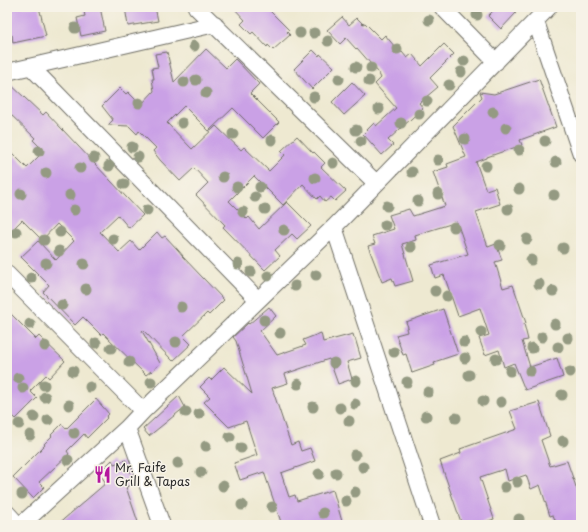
<svg xmlns="http://www.w3.org/2000/svg" width="588" height="532" font-family="'Playpen Sans',sans-serif">
<style>
.building{fill:#caa1e6}
.lines{fill:none;stroke-linecap:round;stroke-linejoin:round}
.minor-casing{stroke:#6f6e65;stroke-width:18}
.minor{stroke:#fff;stroke-width:16}
.tree{fill:#949a82}
.labels{text-anchor:middle;dominant-baseline:central;stroke-width:3;stroke-linejoin:round;paint-order:stroke}
.poi-label{font-size:12px;fill:#2b2b2b;stroke:#f7f3e8;text-anchor:start}
</style>
<rect width="100%" height="100%" fill="#f7f3e8"/>
<filter id="ink" filterUnits="userSpaceOnUse"><feTurbulence type="fractalNoise" baseFrequency=".025" numOctaves="2"/><feDisplacementMap in="SourceGraphic" scale="8" xChannelSelector="R" yChannelSelector="G"/><feConvolveMatrix kernelMatrix="1 2 1 2 8 2 1 2 1" color-interpolation-filters="sRGB"/></filter>
<filter id="wash" filterUnits="userSpaceOnUse"><feTurbulence type="fractalNoise" baseFrequency=".012" numOctaves="4" result="noise"/><feDisplacementMap in="SourceGraphic" scale="16" xChannelSelector="R" yChannelSelector="G"/><feGaussianBlur stdDeviation="0.9" result="paint"/><feColorMatrix in="noise" values="0 0 0 0 0 0 0 0 0 0 0 0 0 0 0 0 0 1.4 0 .05"/><feComposite in="paint" operator="in"/></filter>
<g filter="url(#wash)">
<rect width="100%" height="100%" fill="#eee9d1"/>
<g id="blocks">
<!-- building -->
<path class="building" d="M7,7h32l7,29 -33,7 -1,-8 -5,1z
M83,7h17l5,24 -24,5 -4,-18 8,-2z
M125,7h30l3,14 -30,5z
M233,7h33l23,23 -2,2 3,3 -17,15 -5,-5 -1,2 -14,-15 -2,2 -10,-10 4,-4z
M497,7h14l5,6 -15,16 -13,-13z
M342,17l7,8 8,-7 6,6 2,-1 16,16 4,-4 15,18 2,-1 5,6 5,-4 10,12 22,-22 10,10 -24,24 8,9 -19,16 4,5 -35,32 5,5 -11,10 -19,-21 11,-11 2,3 20,-18 -21,-24 6,-6 -3,-6 -21,-24 -1,1 -10,-11 -6,6 -13,-14z
M206,49l20,19 9,-9 24,25 -9,9 29,29 -16,16 -30,-30 -24,23 -25,-25 -17,17 25,26 24,-23 25,24 3,-3 25,24 16,-16 -4,-4 16,-15 16,17 1,-1 11,11 -4,4 25,24 -11,10 -4,-4 -6,5 -5,-6 -3,3 -14,-15 -20,21 -29,-29 -25,25 18,18 2,-2 10,12 28,-27 24,24 -14,13 -5,-5 -17,16 5,6 -15,14 -42,-43 2,-2 -29,-30 12,-12 -14,-15 -14,13 -20,-21 -7,-9 3,-3 -17,-17 -2,3 -8,-8 -21,-1 5,-5 -11,-14 18,-18 6,6 2,-2 13,13 13,-14 -2,-12h2l-2,-11 6,-1 -3,-13 12,-2 7,30z
M313,50l6,6 1,-2 14,13 -22,22 -18,-20z
M539,79l17,48 -36,13 2,5 -35,12v1l-11,4 10,28 9,-3 5,17 -24,8 12,35 8,-3 6,16 -7,2 8,26 10,-3 13,38 -2,1 4,16 -6,1 8,26 27,-9 6,19 -38,13 -11,-27 -10,4 -5,-17 -14,5 -6,-17 10,-3 -9,-27 -22,8 -14,-41 -9,3 -4,-13 37,-11 -11,-32 -42,13 1,5 -14,4 11,37 -18,5 -3,-8 -10,4 -14,-36 7,-2 -3,-8 22,-7 -5,-14 20,-6 4,7 32,-10 -12,-34 15,-5 -1,-3 19,-7 -13,-31 29,-29 -2,-5 14,2z
M7,81l36,34 3,-3 97,103 -14,13 -11,-13 -18,17 19,20 12,-11 8,9 18,-18 5,6 3,-2 13,14 5,6h-1l42,44 -15,15 -2,-2 -24,23 8,8 -18,17 -30,-31 -1,1 18,32 -8,9 -1,-1 -5,4 -43,-42 -2,2 -18,-18 -8,8 -32,-33 6,-7 -28,-28 17,-16 18,19 18,-19 -17,-17 -15,16 -20,-20 -15,15v-87l20,20 17,-17 -11,-11 2,-2 -28,-27z
M352,82l13,14 -21,19 -12,-13z
M269,307l7,9 -16,15 17,24 29,-10 -3,-5 18,-7 2,9 30,-8 1,4h1l6,20 -14,4 5,17 -14,5 -9,-25 -44,15 3,9 -16,5 19,57 7,-3 3,9 9,-3 5,13 -34,12 8,24 6,-2 2,6 36,-11 10,35h-61l-18,-53 -24,8 -6,-17 23,-8 -11,-34 -17,6 -25,-25 6,-5 -10,-10 9,-9 2,2 13,-13 28,27 -16,-53 -3,-4 15,-14 1,1z
M443,309l15,45 -24,8 1,3 -23,8 -6,-19 -3,1 -7,-20 11,-3 -1,-4 2,-1 -2,-5z
M7,310l29,29 3,-3 26,25 -16,17 -3,-3 -16,16 7,7 -21,21 -9,-9z
M179,396l6,11 -36,29 -6,-7z
M96,399l13,15 -3,3 1,1 -20,20 -3,-4 -17,17 2,3 -30,28 5,5 -11,11 -20,-21 32,-32 -1,-1 8,-8 -1,-1 11,-11 4,5z
M539,402l11,34 -9,4 9,26 17,-5 14,40v20l-12,4h-12l-4,-10 -3,1 -10,-31 -9,4 -5,-14 -18,6 -3,-12 -25,8 14,42 -17,6h-15l-22,-64 21,-8 -1,-4 57,-20 -7,-18z
M112,460l2,4 12,-4 8,24 -8,3 13,38h-82l49,-42 -7,-10z"/>
</g>
</g>
<g filter="url(#ink)">
<use href="#blocks" fill-opacity="0" stroke="#6f6e65" stroke-width="1"/>
<g class="lines">
<defs>
<path id="minor" d="M196,7l180,176
M442,7l54,55
M536,22l45,132
M31,67l227,233
M7,72l208,-48
M334,227l98,298
M7,274l136,137
M127,428l35,97
M7,513l11,12
M21,525l106,-97 16,-17 191,-184 215,-220"/>
</defs>
<!-- minor casing -->
<use href="#minor" class="minor-casing"/>
<!-- minor -->
<use href="#minor" class="minor"/>
</g>
<!-- trees -->
<g class="tree">
<circle cx="477" cy="15" r="5.5"/>
<circle cx="429" cy="20" r="5.5"/>
<circle cx="75" cy="28" r="5.5"/>
<circle cx="300" cy="33" r="5.5"/>
<circle cx="314" cy="33" r="5.5"/>
<circle cx="328" cy="41" r="5.5"/>
<circle cx="194" cy="46" r="5.5"/>
<circle cx="397" cy="49" r="5.5"/>
<circle cx="464" cy="61" r="5.5"/>
<circle cx="356" cy="67" r="5.5"/>
<circle cx="371" cy="68" r="5.5"/>
<circle cx="461" cy="72" r="5.5"/>
<circle cx="339" cy="79" r="5.5"/>
<circle cx="196" cy="80" r="5.5"/>
<circle cx="369" cy="81" r="5.5"/>
<circle cx="184" cy="82" r="5.5"/>
<circle cx="449" cy="85" r="5.5"/>
<circle cx="206" cy="93" r="5.5"/>
<circle cx="314" cy="97" r="5.5"/>
<circle cx="427" cy="101" r="5.5"/>
<circle cx="139" cy="103" r="5.5"/>
<circle cx="379" cy="109" r="5.5"/>
<circle cx="493" cy="112" r="5.5"/>
<circle cx="419" cy="114" r="5.5"/>
<circle cx="182" cy="123" r="5.5"/>
<circle cx="401" cy="123" r="5.5"/>
<circle cx="506" cy="128" r="5.5"/>
<circle cx="356" cy="130" r="5.5"/>
<circle cx="233" cy="134" r="5.5"/>
<circle cx="465" cy="139" r="5.5"/>
<circle cx="272" cy="140" r="5.5"/>
<circle cx="361" cy="141" r="5.5"/>
<circle cx="545" cy="141" r="5.5"/>
<circle cx="132" cy="147" r="5.5"/>
<circle cx="519" cy="150" r="5.5"/>
<circle cx="39" cy="151" r="5.5"/>
<circle cx="138" cy="157" r="5.5"/>
<circle cx="94" cy="158" r="5.5"/>
<circle cx="438" cy="160" r="5.5"/>
<circle cx="556" cy="162" r="5.5"/>
<circle cx="333" cy="163" r="5.5"/>
<circle cx="109" cy="166" r="5.5"/>
<circle cx="486" cy="166" r="5.5"/>
<circle cx="80" cy="168" r="5.5"/>
<circle cx="412" cy="172" r="5.5"/>
<circle cx="46" cy="173" r="5.5"/>
<circle cx="223" cy="177" r="5.5"/>
<circle cx="315" cy="178" r="5.5"/>
<circle cx="124" cy="184" r="5.5"/>
<circle cx="237" cy="187" r="5.5"/>
<circle cx="260" cy="187" r="5.5"/>
<circle cx="519" cy="189" r="5.5"/>
<circle cx="21" cy="194" r="5.5"/>
<circle cx="438" cy="194" r="5.5"/>
<circle cx="70" cy="195" r="5.5"/>
<circle cx="554" cy="195" r="5.5"/>
<circle cx="255" cy="197" r="5.5"/>
<circle cx="418" cy="201" r="5.5"/>
<circle cx="387" cy="206" r="5.5"/>
<circle cx="265" cy="209" r="5.5"/>
<circle cx="508" cy="209" r="5.5"/>
<circle cx="74" cy="210" r="5.5"/>
<circle cx="147" cy="210" r="5.5"/>
<circle cx="243" cy="212" r="5.5"/>
<circle cx="385" cy="225" r="5.5"/>
<circle cx="454" cy="227" r="5.5"/>
<circle cx="284" cy="230" r="5.5"/>
<circle cx="16" cy="232" r="5.5"/>
<circle cx="60" cy="232" r="5.5"/>
<circle cx="113" cy="239" r="5.5"/>
<circle cx="527" cy="239" r="5.5"/>
<circle cx="44" cy="240" r="5.5"/>
<circle cx="500" cy="245" r="5.5"/>
<circle cx="411" cy="247" r="5.5"/>
<circle cx="563" cy="248" r="5.5"/>
<circle cx="59" cy="251" r="5.5"/>
<circle cx="531" cy="260" r="5.5"/>
<circle cx="46" cy="263" r="5.5"/>
<circle cx="84" cy="264" r="5.5"/>
<circle cx="238" cy="264" r="5.5"/>
<circle cx="251" cy="272" r="5.5"/>
<circle cx="316" cy="275" r="5.5"/>
<circle cx="268" cy="276" r="5.5"/>
<circle cx="31" cy="278" r="5.5"/>
<circle cx="539" cy="284" r="5.5"/>
<circle cx="295" cy="286" r="5.5"/>
<circle cx="86" cy="289" r="5.5"/>
<circle cx="435" cy="291" r="5.5"/>
<circle cx="553" cy="291" r="5.5"/>
<circle cx="447" cy="296" r="5.5"/>
<circle cx="62" cy="305" r="5.5"/>
<circle cx="181" cy="307" r="5.5"/>
<circle cx="264" cy="320" r="5.5"/>
<circle cx="30" cy="324" r="5.5"/>
<circle cx="555" cy="324" r="5.5"/>
<circle cx="481" cy="332" r="5.5"/>
<circle cx="280" cy="333" r="5.5"/>
<circle cx="542" cy="337" r="5.5"/>
<circle cx="568" cy="338" r="5.5"/>
<circle cx="176" cy="342" r="5.5"/>
<circle cx="464" cy="342" r="5.5"/>
<circle cx="96" cy="343" r="5.5"/>
<circle cx="45" cy="346" r="5.5"/>
<circle cx="558" cy="347" r="5.5"/>
<circle cx="111" cy="348" r="5.5"/>
<circle cx="532" cy="348" r="5.5"/>
<circle cx="394" cy="352" r="5.5"/>
<circle cx="465" cy="358" r="5.5"/>
<circle cx="496" cy="359" r="5.5"/>
<circle cx="129" cy="362" r="5.5"/>
<circle cx="334" cy="363" r="5.5"/>
<circle cx="73" cy="371" r="5.5"/>
<circle cx="510" cy="371" r="5.5"/>
<circle cx="530" cy="371" r="5.5"/>
<circle cx="570" cy="372" r="5.5"/>
<circle cx="469" cy="375" r="5.5"/>
<circle cx="18" cy="378" r="5.5"/>
<circle cx="356" cy="381" r="5.5"/>
<circle cx="151" cy="382" r="5.5"/>
<circle cx="407" cy="382" r="5.5"/>
<circle cx="298" cy="384" r="5.5"/>
<circle cx="44" cy="385" r="5.5"/>
<circle cx="90" cy="387" r="5.5"/>
<circle cx="23" cy="388" r="5.5"/>
<circle cx="428" cy="392" r="5.5"/>
<circle cx="562" cy="395" r="5.5"/>
<circle cx="45" cy="397" r="5.5"/>
<circle cx="483" cy="401" r="5.5"/>
<circle cx="501" cy="402" r="5.5"/>
<circle cx="355" cy="404" r="5.5"/>
<circle cx="69" cy="405" r="5.5"/>
<circle cx="313" cy="407" r="5.5"/>
<circle cx="340" cy="408" r="5.5"/>
<circle cx="186" cy="412" r="5.5"/>
<circle cx="199" cy="414" r="5.5"/>
<circle cx="426" cy="416" r="5.5"/>
<circle cx="34" cy="417" r="5.5"/>
<circle cx="456" cy="418" r="5.5"/>
<circle cx="48" cy="420" r="5.5"/>
<circle cx="349" cy="421" r="5.5"/>
<circle cx="19" cy="424" r="5.5"/>
<circle cx="74" cy="433" r="5.5"/>
<circle cx="30" cy="435" r="5.5"/>
<circle cx="230" cy="437" r="5.5"/>
<circle cx="563" cy="441" r="5.5"/>
<circle cx="206" cy="446" r="5.5"/>
<circle cx="241" cy="448" r="5.5"/>
<circle cx="355" cy="455" r="5.5"/>
<circle cx="68" cy="460" r="5.5"/>
<circle cx="178" cy="463" r="5.5"/>
<circle cx="363" cy="467" r="5.5"/>
<circle cx="201" cy="472" r="5.5"/>
<circle cx="336" cy="473" r="5.5"/>
<circle cx="319" cy="474" r="5.5"/>
<circle cx="517" cy="482" r="5.5"/>
<circle cx="223" cy="486" r="5.5"/>
<circle cx="505" cy="487" r="5.5"/>
<circle cx="355" cy="492" r="5.5"/>
<circle cx="22" cy="494" r="5.5"/>
<circle cx="346" cy="501" r="5.5"/>
<circle cx="242" cy="505" r="5.5"/>
<circle cx="272" cy="507" r="5.5"/>
<circle cx="323" cy="513" r="5.5"/>
<circle cx="519" cy="519" r="5.5"/>
</g>
</g>
<!-- icons -->
<defs>
<symbol id="restaurant-bare" viewBox="-9 -9 18 18"><path d="M-5-6h1v4h1v-4h1v4h1v-4h1v5L-1.5 .5V6h-2V.5L-5-1ZM5-6V6H3V1.5H1.5Q1.5-4 5-6Z" fill="#b5179e" stroke="#f7f3e8" stroke-width="2.5" paint-order="stroke"/></symbol>
</defs>
<g fill-rule="evenodd">
<use href="#restaurant-bare" x="90" y="462" width="25" height="25"/>
</g>
<g class="labels">
<!-- poi labels -->
<g class="poi-label">
<text x="115" y="467">Mr. Faife<tspan x="115" dy="14">Grill &amp; Tapas</tspan></text>
</g>
</g>
<!-- margin -->
<rect width="588" height="532" fill="none" stroke="#f7f3e8" stroke-width="24"/>
</svg>
